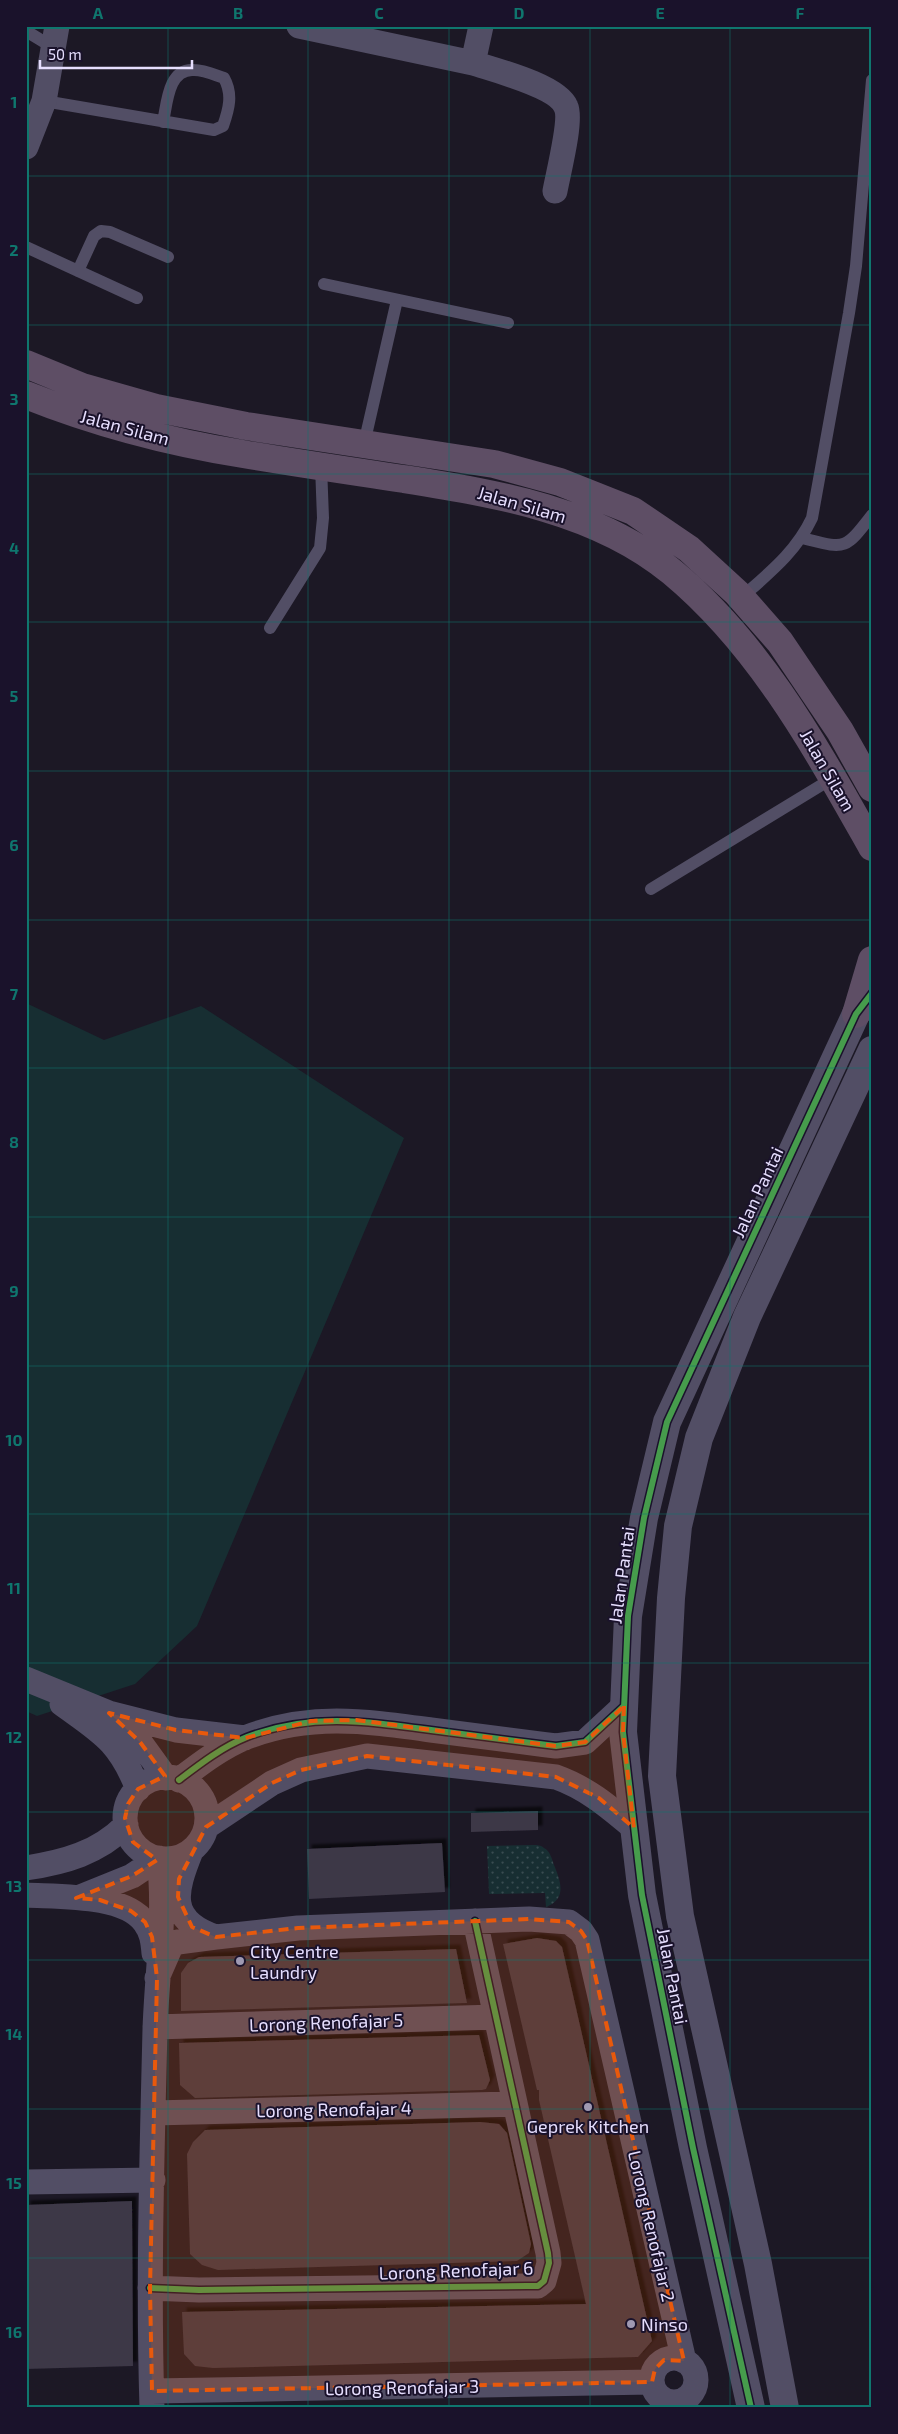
<svg xmlns="http://www.w3.org/2000/svg" width="898" height="2434" font-family="'Exo 2',sans-serif">
<style>
.grass{fill:url(#grass-dots)}
.pitch{fill:#172e32}
.building{fill:#3c3746;filter:url(#shadow)}
.lines{fill:none;stroke-linecap:round;stroke-linejoin:round}
.service{stroke:#524e65;stroke-width:12}
.minor{stroke:#524e65;stroke-width:25}
.tertiary{stroke:#524e65;stroke-width:28}
.trunk{stroke:#5e4e65;stroke-width:28}
.cycleway-casing{stroke:#1a122b;stroke-width:9}
.cycleway{stroke:#469c4c;stroke-width:6}
.marked{fill:#e8590c;fill-opacity:0.2;stroke:#e8590c;stroke-width:4;stroke-dasharray:10 6;stroke-linejoin:round}
.grid{fill:none;stroke:#0f766e;stroke-width:1;stroke-opacity:0.55}
.poi-dot{fill:#9f99b2;stroke:#1a122b;stroke-width:2}
.labels{text-anchor:middle;dominant-baseline:central;stroke-width:4;stroke-linejoin:round;paint-order:stroke}
.street-label{font-size:18px;fill:#e6defe;stroke:#1a122b}
.poi-label{font-size:18px;fill:#e6defe;stroke:#1a122b;text-anchor:start}
.neatline{fill:none;stroke:#0f766e;stroke-width:2}
.grid-label{font-size:16px;text-anchor:middle;font-weight:bold;fill:#0f766e}
</style>
<defs>
<pattern id="grass-dots" width="8" height="8" patternUnits="userSpaceOnUse" patternTransform="scale(1.25)"><rect width="8" height="8" fill="#172e32"/><path d="M2 2h.1M6 6h.1" fill="none" stroke="#394c51" stroke-width="1.8" stroke-linecap="round"/></pattern>
<filter id="shadow"><feDropShadow dx="4.5" dy="-4.5" stdDeviation="1" flood-color="#0009"/></filter>
</defs>
<rect width="100%" height="100%" fill="#1c1825"/>
<!-- grass -->
<path class="grass" d="M533,1845c4,0 8,0 11,3 6,3 8,11 10,17 7,17 13,34 -8,42l-1,-14 -56,1 -2,-48z"/>
<!-- pitch -->
<path class="pitch" d="M26,1003l78,37 97,-34 203,132 -207,488 -62,58 -98,32 -11,-5z"/>
<!-- building -->
<path class="building" d="M538,1811v19l-67,2v-19z
M442,1843l3,49 -136,7 -2,-50z
M537,1938l19,3 6,6 90,394 -14,16 -425,11 -18,-2 -11,-12 -2,-42 404,-8 -47,-204v-10h-2l-34,-146z
M456,1949l11,54 -286,8v-38l7,-10 11,-6z
M479,2035l11,45 -4,9 -4,1 -287,8 -15,-13 -1,-42z
M480,2122l19,2 8,9 24,111 -2,9 -12,8 -299,9 -16,-5 -12,-11 -3,-100 6,-12 12,-12z
M132,2201l1,165 -107,3v-164z"/>
<g class="lines">
<!-- service -->
<path class="service" d="M26,31l28,17
M44,101l170,29 9,-4c6,-17 10,-32 1,-48 -9,-3 -20,-8 -30,-8 -26,-2 -27,34 -31,52
M26,247l111,51
M78,271l16,-35 7,-5 9,1 58,25
M324,284l184,39
M364,444l33,-144
M802,538c44,11 42,13 70,-23
M741,598c28,-25 55,-46 71,-80l37,-205 7,-47 16,-186
M270,628l50,-80 3,-30 -2,-52
M651,889l182,-111"/>
<!-- minor -->
<path class="minor" d="M299,26l174,37 8,-37
M473,63c21,7 85,23 93,44 6,13 -8,67 -11,84
M26,147l18,-46 13,-75
M26,1679l83,34 67,17 69,8
M62,1704c40,29 57,37 76,85
M111,1715l29,27 26,36
M125 1818a41 41 0 1 1 82 0a41 41 0 1 1-82 0Z
M179,1780c21,-16 43,-33 68,-43 64,-24 118,-16 184,-7 41,5 83,11 125,16l29,-4 39,-36
M206,1827l66,-44 29,-13 66,-14 189,21c31,11 53,30 78,51
M191,1851c-16,40 -25,69 25,86
M26,1868c39,-6 72,-15 100,-43
M26,1895c33,2 99,-1 119,28 7,9 8,19 9,30
M80,1897l52,-21 27,-18
M157,1978l14,-32 7,-4 38,-5 82,-9 231,-9 40,3 12,9 6,9 97,421
M155,2027l341,-10
M153,2113l362,-9
M26,2182l127,-2
M150,2288l49,2 328,-4h11l6,-5 5,-18 -1,-10 -73,-332
M652 2380a22 22 0 1 1 44 0a22 22 0 1 1-44 0Z
M152,2391l500,-9
M152,2408c-4,-127 0,-253 3,-379 2,-57 11,-114 4,-171"/>
<!-- tertiary -->
<path class="tertiary" d="M751,2408l-58,-260 -51,-253 -19,-163 5,-116 16,-98 23,-96 189,-408 15,-19
M785,2408l-27,-144 -78,-348 -18,-140 9,-178 7,-72 21,-88 48,-121 125,-267"/>
<!-- trunk -->
<path class="trunk" d="M26,364l56,23 74,21 90,18 248,38 66,18 73,29 56,38 48,44 43,49 60,89 32,57
M26,395c70,28 142,47 217,59 53,9 108,17 161,25 93,15 193,31 268,93 89,74 144,176 200,275
M856,1014l16,-54"/>
<defs>
<path id="cycleway" d="M179,1780c21,-16 43,-33 68,-43 64,-24 118,-16 184,-7 41,5 83,11 125,16l29,-4 39,-36
M150,2288l49,2 328,-4h11l6,-5 5,-18 -1,-10 -73,-332
M751,2408l-58,-260 -51,-253 -19,-163 5,-116 16,-98 23,-96 189,-408 16,-21"/>
</defs>
<!-- cycleway casing -->
<use href="#cycleway" class="cycleway-casing"/>
<!-- cycleway -->
<use href="#cycleway" class="cycleway"/>
</g>
<!-- marked area -->
<path class="marked" d="M624,1706l-1,26 11,96 -35,-30 -43,-21 -189,-21 -66,14 -29,13 -66,44 -27,52 -1,18 14,30 24,10 82,-9 231,-9 40,3 12,9 6,9 97,421 -20,-1 -9,9 -3,13 -500,9 -2,-103 7,-310 -5,-41 -7,-15 -14,-11 -31,-11 -24,-2 56,-22 25,-16 -24,-18 -8,-24 3,-14 10,-15 27,-13 -25,-34 -31,-29 67,17 69,8 66,-17 45,-1 200,26 29,-4z"/>
<!-- grid -->
<path class="grid" d="M168,26v2382M308,26v2382M449,26v2382M590,26v2382M730,26v2382M26,176h846M26,325h846M26,474h846M26,622h846M26,771h846M26,920h846M26,1068h846M26,1217h846M26,1366h846M26,1514h846M26,1663h846M26,1812h846M26,1960h846M26,2109h846M26,2258h846"/>
<!-- markers -->
<g class="poi-dot">
<circle cx="240" cy="1961" r="5"/>
<circle cx="588" cy="2107" r="5"/>
<circle cx="631" cy="2324" r="5"/>
</g>
<g class="labels">
<!-- street labels -->
<g class="street-label">
<text transform="translate(125 427) rotate(15)">Jalan Silam</text>
<text transform="translate(522 504) rotate(16)">Jalan Silam</text>
<text transform="translate(828 770) rotate(60)">Jalan Silam</text>
<text transform="translate(757 1192) rotate(-65)">Jalan Pantai</text>
<text transform="translate(621 1575) rotate(-82)">Jalan Pantai</text>
<text transform="translate(673 1976) rotate(79)">Jalan Pantai</text>
<text transform="translate(326 2022) rotate(-2)">Lorong Renofajar 5</text>
<text transform="translate(334 2109) rotate(-1)">Lorong Renofajar 4</text>
<text transform="translate(652 2226) rotate(77)">Lorong Renofajar 2</text>
<text transform="translate(456 2270) rotate(-2)">Lorong Renofajar 6</text>
<text transform="translate(402 2387) rotate(-1)">Lorong Renofajar 3</text>
</g>
<!-- poi labels -->
<g class="poi-label">
<text x="250" y="1951">City Centre<tspan x="250" dy="21">Laundry</tspan></text>
<text x="588" y="2126" text-anchor="middle">Geprek Kitchen</text>
<text x="641" y="2324">Ninso</text>
</g>
</g>
<!-- border -->
<rect width="898" height="2434" fill="none" stroke="#1a122b" stroke-width="55"/>
<!-- scale -->
<path d="M40 60v8h152v-8" fill="none" stroke="#e6defe" stroke-width="2.5"/>
<text x="48" y="60" font-size="15" fill="#e6defe" stroke="#1a122b" stroke-width="4" paint-order="stroke">50 m</text>
<rect x="28" y="28" width="842" height="2378" class="neatline"/>
<g class="grid-label">
<text x="98" y="19">A</text>
<text x="238" y="19">B</text>
<text x="379" y="19">C</text>
<text x="519" y="19">D</text>
<text x="660" y="19">E</text>
<text x="800" y="19">F</text>
<text x="14" y="108">1</text>
<text x="14" y="256">2</text>
<text x="14" y="405">3</text>
<text x="14" y="554">4</text>
<text x="14" y="702">5</text>
<text x="14" y="851">6</text>
<text x="14" y="1000">7</text>
<text x="14" y="1148">8</text>
<text x="14" y="1297">9</text>
<text x="14" y="1446">10</text>
<text x="14" y="1594">11</text>
<text x="14" y="1743">12</text>
<text x="14" y="1892">13</text>
<text x="14" y="2040">14</text>
<text x="14" y="2189">15</text>
<text x="14" y="2338">16</text>
</g>
</svg>
